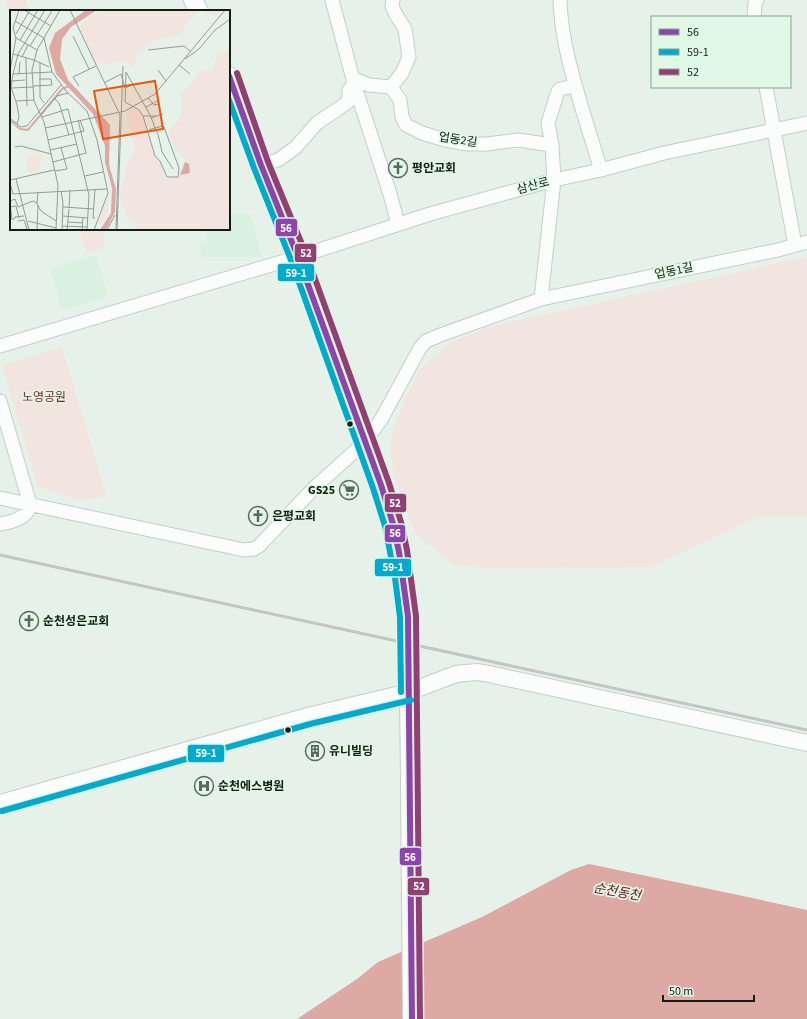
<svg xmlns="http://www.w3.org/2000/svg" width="807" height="1019" font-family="'Source Sans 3','Noto Sans KR',sans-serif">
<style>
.built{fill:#daf1e1}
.green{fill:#f2e4df}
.water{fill:#dea8a3}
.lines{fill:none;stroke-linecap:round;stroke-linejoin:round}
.minor-casing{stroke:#c3cec6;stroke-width:15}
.tertiary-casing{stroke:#c3cec6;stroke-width:18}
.secondary-casing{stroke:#c3cec6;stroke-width:20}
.minor{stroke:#fbfdfc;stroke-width:13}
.tertiary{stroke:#fbfdfc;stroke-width:16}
.secondary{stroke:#fbfdfc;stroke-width:18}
.rail{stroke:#c2c5c3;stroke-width:3}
.bus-1-casing{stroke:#e0f8e6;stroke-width:9}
.bus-2-casing{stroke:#e0f8e6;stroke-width:9}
.bus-3-casing{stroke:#e0f8e6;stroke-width:9}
.bus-1{stroke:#8e44ad;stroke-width:6}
.bus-2{stroke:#00a9ce;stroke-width:6}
.bus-3{stroke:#923f73;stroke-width:6}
.bus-dot{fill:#131c16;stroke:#e0f8e6;stroke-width:1.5}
.labels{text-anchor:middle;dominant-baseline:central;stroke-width:3.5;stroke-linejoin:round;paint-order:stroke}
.street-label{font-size:12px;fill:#131c16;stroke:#e0f8e6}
.poi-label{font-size:12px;font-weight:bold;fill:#131c16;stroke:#e0f8e6;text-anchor:start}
.park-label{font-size:12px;fill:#7f1f23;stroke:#e0f8e6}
.water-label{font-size:13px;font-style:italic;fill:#6d0814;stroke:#e0f8e6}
.inset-river{fill:none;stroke:#dea8a3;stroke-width:2}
.inset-road{fill:none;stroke:#929c95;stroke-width:1}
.view{fill:#e8590c;fill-opacity:0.15;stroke:#e8590c;stroke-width:2}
.inset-edge{fill:none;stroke:#131c16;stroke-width:2}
.line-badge{stroke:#e0f8e6;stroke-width:1.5}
.badge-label{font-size:11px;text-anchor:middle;font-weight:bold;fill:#fff}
</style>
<rect width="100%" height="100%" fill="#e6f2e9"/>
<!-- built -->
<path class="built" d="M229,214h21l12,43h-50l-11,1 -1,-15 7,-1 -1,-13h23z
M96,255l12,42 -46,13 -12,-42z"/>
<!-- green -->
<path class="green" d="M5,0h21l3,11h-18v6h-1z
M79,229h26l-2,19 -16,5z
M807,257v259h-47l-109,51 -158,1 -40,-3 -38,-32 -22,-59 -3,-29 5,-21 24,-55 32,-27 41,-16z
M62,347l45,150 -26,3 -43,-13 -36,-122z"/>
<!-- water -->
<path class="water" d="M589,864l154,32 64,14v109h-510l60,-40 21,-17 104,-45 89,-47z"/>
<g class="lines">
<defs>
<path id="minor" d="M332,0l22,83 36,111 8,30
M560,0c1,30 7,55 15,84 8,29 17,57 26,86
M754,17l1,-14 2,-3
M391,87l9,13 2,17 4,8 16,8 23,7 23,4h19l31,-4 34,5
M766,87l29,158
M261,165l17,-5 17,-12 22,-25 21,-14 11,-8v-11l8,-10 12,5 22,2 11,-14 7,-16 -4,-28 -10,-16 -3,-7 1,-6
M541,299l13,-119 -2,-35 -4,-22 10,-32 2,-2 15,-3
M0,346l298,-89 132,-43 124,-34 47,-10 63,-17 143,-30
M0,401l30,103c-1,14 -18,18 -30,20
M0,498l244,52 10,-1 5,-3 56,-59 50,-45 17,-24 38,-70 6,-7 17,-7 98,-35 237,-49 29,-8"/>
<path id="tertiary" d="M0,803l308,-87 101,-24 47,-18 9,-1 13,-1 11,2 318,69"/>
<path id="secondary" d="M193,0l6,11
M229,76l32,89 37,92 67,185 16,43 12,39 6,28 9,64 2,163 2,240"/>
</defs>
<!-- minor casing -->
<use href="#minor" class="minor-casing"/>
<!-- tertiary casing -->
<use href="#tertiary" class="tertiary-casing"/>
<!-- secondary casing -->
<use href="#secondary" class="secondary-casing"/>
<!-- minor -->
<use href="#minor" class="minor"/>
<!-- tertiary -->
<use href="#tertiary" class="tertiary"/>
<!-- secondary -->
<use href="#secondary" class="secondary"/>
<!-- rail -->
<path class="rail" d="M0,555l807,175"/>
<defs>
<path id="bus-1" d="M229,76l32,89 37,92 83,228 12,39 6,28 9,64 4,403"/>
<path id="bus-2" d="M229,100l25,68 37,92 82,228 12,38 10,52 5,39 1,75
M2,811l308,-87 101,-24"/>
<path id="bus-3" d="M237,73l31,89 38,92 83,229 12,39 6,28 9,66 4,403"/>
</defs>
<!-- bus-1 casing -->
<use href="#bus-1" class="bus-1-casing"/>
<!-- bus-2 casing -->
<use href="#bus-2" class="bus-2-casing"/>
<!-- bus-3 casing -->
<use href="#bus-3" class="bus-3-casing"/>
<!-- bus-1 -->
<use href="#bus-1" class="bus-1"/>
<!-- bus-2 -->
<use href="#bus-2" class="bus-2"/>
<!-- bus-3 -->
<use href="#bus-3" class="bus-3"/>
</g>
<!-- icons -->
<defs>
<symbol id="church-ring" viewBox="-11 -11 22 22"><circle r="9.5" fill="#e0f8e6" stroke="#5d6760" stroke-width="1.5"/><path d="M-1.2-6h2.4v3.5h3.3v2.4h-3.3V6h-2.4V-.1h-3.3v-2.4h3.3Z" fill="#5d6760"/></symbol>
<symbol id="supermarket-ring" viewBox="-11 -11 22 22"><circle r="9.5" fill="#e0f8e6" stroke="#5d6760" stroke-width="1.5"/><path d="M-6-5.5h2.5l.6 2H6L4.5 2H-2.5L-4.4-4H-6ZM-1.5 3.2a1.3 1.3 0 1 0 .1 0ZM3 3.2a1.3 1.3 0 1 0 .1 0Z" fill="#5d6760"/></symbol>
<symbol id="building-ring" viewBox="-11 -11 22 22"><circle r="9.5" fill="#e0f8e6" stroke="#5d6760" stroke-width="1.5"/><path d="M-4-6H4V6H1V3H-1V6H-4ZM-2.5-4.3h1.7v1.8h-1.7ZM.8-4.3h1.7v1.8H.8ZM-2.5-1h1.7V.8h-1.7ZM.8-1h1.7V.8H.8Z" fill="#5d6760"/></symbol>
<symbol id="hospital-ring" viewBox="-11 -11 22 22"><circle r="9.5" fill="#e0f8e6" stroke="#5d6760" stroke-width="1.5"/><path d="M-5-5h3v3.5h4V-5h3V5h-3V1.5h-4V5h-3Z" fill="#5d6760"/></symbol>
</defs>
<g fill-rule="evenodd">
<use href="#church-ring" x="387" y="157" width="22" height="22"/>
<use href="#supermarket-ring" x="338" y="479" width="22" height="22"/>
<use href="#church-ring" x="247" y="505" width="22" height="22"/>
<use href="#church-ring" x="18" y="610" width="22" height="22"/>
<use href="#building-ring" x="304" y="740" width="22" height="22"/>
<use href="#hospital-ring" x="193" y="775" width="22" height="22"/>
</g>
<!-- markers -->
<g class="bus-dot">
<circle cx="350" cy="424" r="3.5"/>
<circle cx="288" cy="730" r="3.5"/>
</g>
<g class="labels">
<!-- street labels -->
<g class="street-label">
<text transform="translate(458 140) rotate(9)">업동2길</text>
<text transform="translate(533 186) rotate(-15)">삼산로</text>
<text transform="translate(674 271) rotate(-12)">업동1길</text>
</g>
<!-- poi labels -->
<g class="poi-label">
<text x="412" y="168">평안교회</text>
<text x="335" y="490" text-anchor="end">GS25</text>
<text x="272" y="516">은평교회</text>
<text x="43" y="621">순천성은교회</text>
<text x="329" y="751">유니빌딩</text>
<text x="218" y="786">순천에스병원</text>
</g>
<!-- park labels -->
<g class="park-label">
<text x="44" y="397">노영공원</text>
</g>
<!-- water labels -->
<g class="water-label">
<text transform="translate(617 892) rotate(10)">순천동천</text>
</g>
</g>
<!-- overview -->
<g transform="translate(10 10)">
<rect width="220" height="220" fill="#e6f2e9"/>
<path d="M93,0h118l-5,6 -17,-5 -11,10 -7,13 -28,6 -17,17 -1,8 -6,2 -2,-6 -20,3 -12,-2 -14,-31v-6l12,-11zM220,39v181h-95v-7l-7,-5 -8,-19 6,-33 9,-16 -9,-37 6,-5 9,5 14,43 5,6 6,17 13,-2 8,-16 -12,-13 -7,-18 11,-9 -1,-5 4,-3 -2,-21 11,-7 9,-14 13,-2 4,-14zM0,86l6,9 -2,12 -4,-3zM23,143h6l3,6 -4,12 -6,3 -5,-3 -1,-5 2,-10zM99,185l-1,16 -7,14 -4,-2z" fill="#f2e4df"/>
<path d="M76,0h11l-26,17 -9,12 -2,20 8,21 42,45 -1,40 7,24 -1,23 -9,18h-6l11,-17 1,-25 -7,-26v-16l-12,-32 -37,-40 -7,-26 6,-15zM175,152l4,2 1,9 -10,2z" fill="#dea8a3"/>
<path class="inset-river" d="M0,110l10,9 8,1 34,-41 7,-3"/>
<path class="inset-road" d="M9,0l-6,18 3,10 -3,16 21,6M14,0l27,16M60,0l50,105 -4,115M5,11l29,17M6,24l14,-24M63,26l16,33M6,28l21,12M34,28l8,34 14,19 21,20 10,29 11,53 -14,37M10,30l18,-30M20,36l22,-35M138,40l36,-4 6,5M12,47l6,-12M16,48l1,48M175,49l14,-10 15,-18 16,-12M24,50l15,7M30,52v35l4,6M169,55l11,9M148,60l8,11M0,61l3,-17M22,63l20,-1M3,64l19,-1M9,64l1,-12M1,71l14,-1M94,73l17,-9 4,14 9,-4M23,76l19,-1 -1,-6h-12M69,76l-6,-9 23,-11M1,78l22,-1M44,88l5,5 10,32M138,88l6,7 5,-1M6,91l18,-1M136,97l13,-7M31,105l16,-19 11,-3M133,106h13M32,107l26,-8 21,86 -2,35M0,108l11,9 6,-1 34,-41M141,108l12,-4M7,114l2,-7 -2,-12 -6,-18 2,-13 5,-20 27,-44M35,118l80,-17 30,-17 70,-84M139,120l6,-2 7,-2 2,1 15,41 -1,9h-11l-7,-16 -5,-5 -12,-40 -4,-6 -14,-8 1,-30 24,43 3,7 2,6 3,6 4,18 11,17M38,130l36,-9 -4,-11M5,137l6,-1 30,8M40,140l27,-6M43,152l33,-9 -8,-33M45,161l12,-2 -6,-21M75,166l18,-4M6,169l13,51M0,170l44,-10M0,173l3,11 94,-5M85,179l-2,29h2M51,181l2,12 -1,27M28,182l-1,12 4,7 15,10M0,191l5,-2 3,8 15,-6 4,2M0,193l2,17M0,197l6,-1 3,12M53,197l31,2M59,197l1,-17M53,206l25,2M3,210l2,-3 9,-1M8,211l6,-1 3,9M18,211l28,7M58,212l15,1M52,216l25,1M27,220l1,-25M46,220l2,-45 -14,-63 -10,-21 -2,-31 5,-20 23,-40M57,220l2,-21M72,220l1,-13M97,220l8,-15M107,220l6,-164"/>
<path class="view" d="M145,71l8,48 -60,10 -9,-48z"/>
<rect width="220" height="220" class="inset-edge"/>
</g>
<g class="line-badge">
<rect x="275" y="218" width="23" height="19" rx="4" fill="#8e44ad"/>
<rect x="294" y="243" width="23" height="20" rx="4" fill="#923f73"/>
<rect x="277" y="263" width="38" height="19" rx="4" fill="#00a9ce"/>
<rect x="384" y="493" width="23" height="20" rx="4" fill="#923f73"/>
<rect x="384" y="524" width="22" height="19" rx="4" fill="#8e44ad"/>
<rect x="374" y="558" width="38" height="19" rx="4" fill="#00a9ce"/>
<rect x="187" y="744" width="38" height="19" rx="4" fill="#00a9ce"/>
<rect x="399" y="847" width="23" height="19" rx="4" fill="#8e44ad"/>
<rect x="407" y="877" width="23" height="19" rx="4" fill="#923f73"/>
</g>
<g class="badge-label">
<text x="286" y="232">56</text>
<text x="306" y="257">52</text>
<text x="296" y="277">59-1</text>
<text x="395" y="507">52</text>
<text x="395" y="537">56</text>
<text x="393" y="571">59-1</text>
<text x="206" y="757">59-1</text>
<text x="410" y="861">56</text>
<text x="419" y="890">52</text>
</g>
<!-- legend -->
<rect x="651" y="16" width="140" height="72" fill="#e0f8e6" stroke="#8ea093"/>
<rect x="659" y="29" width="20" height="6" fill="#8e44ad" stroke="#8ea093"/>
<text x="687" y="36" font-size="12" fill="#131c16">56</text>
<rect x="659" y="49" width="20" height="6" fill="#00a9ce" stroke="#8ea093"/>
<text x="687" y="56" font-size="12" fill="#131c16">59-1</text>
<rect x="659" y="69" width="20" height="6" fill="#923f73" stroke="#8ea093"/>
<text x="687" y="76" font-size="12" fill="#131c16">52</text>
<!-- scale -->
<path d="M663 995v6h91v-6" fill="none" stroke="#131c16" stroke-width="2"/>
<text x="669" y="995" font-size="12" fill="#131c16" stroke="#e0f8e6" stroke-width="3" paint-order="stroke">50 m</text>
</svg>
